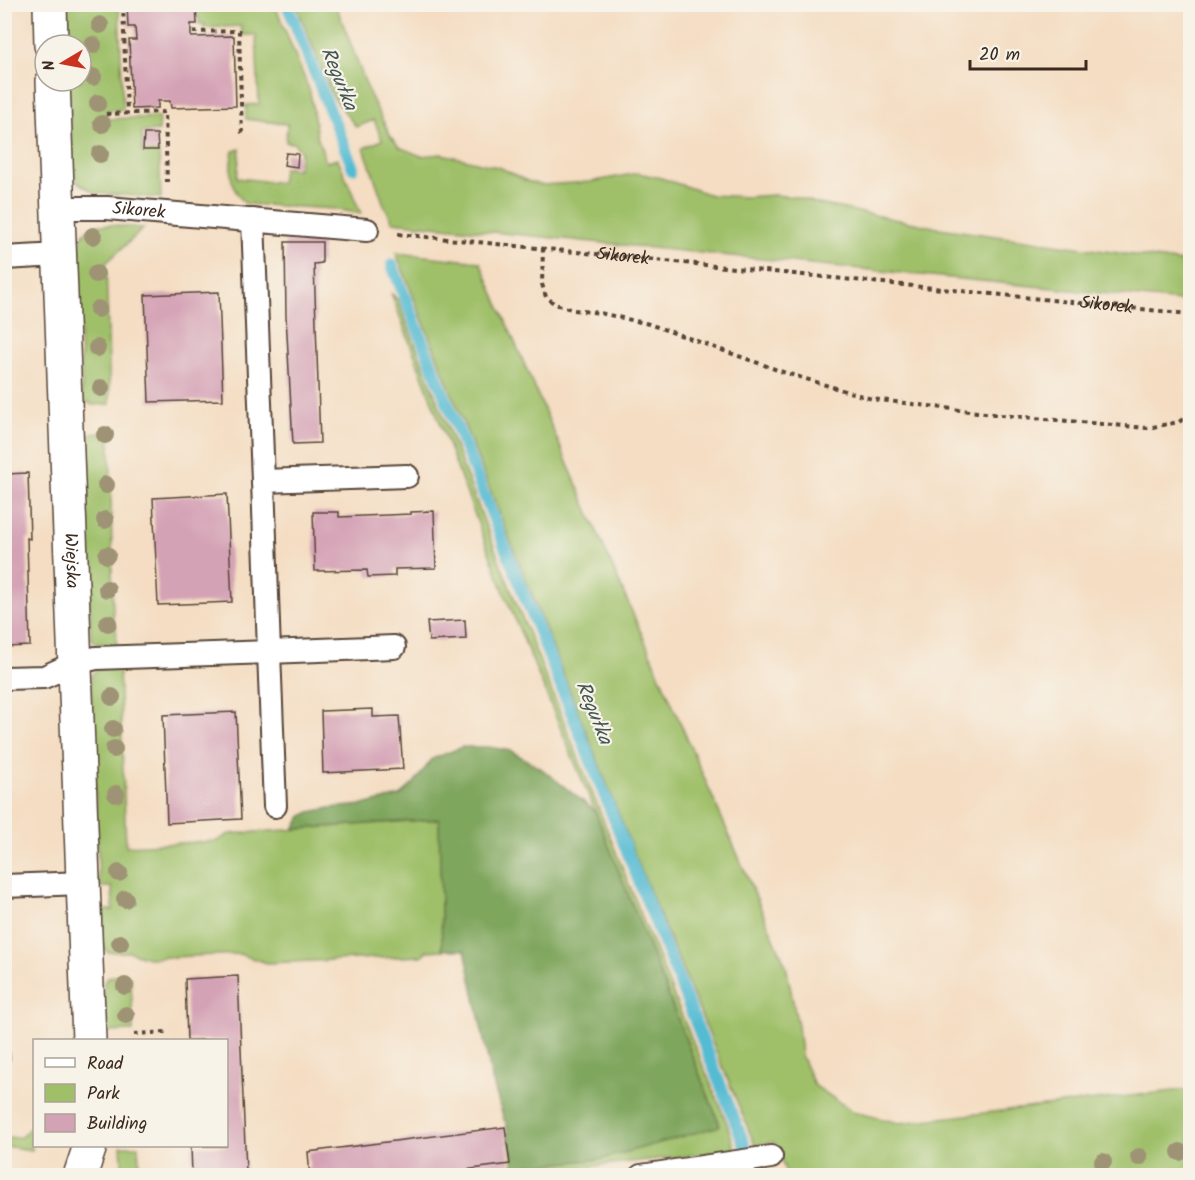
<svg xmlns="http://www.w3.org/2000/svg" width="1195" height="1180" font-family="Kalam,sans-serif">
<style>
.green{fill:#9fc069;stroke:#6d7544;stroke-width:1.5}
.forest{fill:#7fa65d;stroke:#5d683e;stroke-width:1.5}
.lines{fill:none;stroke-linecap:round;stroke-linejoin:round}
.stream{stroke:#55bbd3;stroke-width:12}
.building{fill:#d4a2b5}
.service-casing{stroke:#574537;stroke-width:26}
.minor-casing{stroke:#574537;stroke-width:36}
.path{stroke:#574537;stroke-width:4;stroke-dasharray:4.5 4.5;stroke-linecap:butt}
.service{stroke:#fff;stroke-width:22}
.minor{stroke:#fff;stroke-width:33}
.tree{fill:#9f9374}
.labels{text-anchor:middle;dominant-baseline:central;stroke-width:4.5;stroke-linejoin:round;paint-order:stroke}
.street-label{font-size:18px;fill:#3b2a1e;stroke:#f7f3e8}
.water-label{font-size:20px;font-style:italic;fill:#435654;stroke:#f7f3e8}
</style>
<rect width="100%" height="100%" fill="#f7f3e8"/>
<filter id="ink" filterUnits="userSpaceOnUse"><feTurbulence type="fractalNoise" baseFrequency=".0167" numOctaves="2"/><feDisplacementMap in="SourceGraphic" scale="12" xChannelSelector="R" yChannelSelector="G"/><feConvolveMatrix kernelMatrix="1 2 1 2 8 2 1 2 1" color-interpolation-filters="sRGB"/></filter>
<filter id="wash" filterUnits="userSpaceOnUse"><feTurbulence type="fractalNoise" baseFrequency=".008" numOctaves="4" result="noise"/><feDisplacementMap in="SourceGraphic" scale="24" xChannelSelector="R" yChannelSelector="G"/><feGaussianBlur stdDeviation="1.35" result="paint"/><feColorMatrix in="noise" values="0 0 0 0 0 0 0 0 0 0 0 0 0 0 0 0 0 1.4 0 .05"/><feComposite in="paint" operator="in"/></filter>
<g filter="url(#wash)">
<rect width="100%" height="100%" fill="#f4ddc2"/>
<!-- green -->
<path class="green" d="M67,5h52l4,105h-16v9l52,-2v14l-17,1v20h17l2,46 -66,-5 -18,-11 -5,-13 -3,-88h12v-36h-13z
M198,5h77l35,87 7,44 9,26 12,-3 23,55 -26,-5 -89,-5c-16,-14 -18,-32 -13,-53l7,-2 -3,29 44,5 2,-15 15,1 3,-17 -7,-9 -8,-1 1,-18 -41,-5v-14l13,-1 -3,-69h-14l-1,-9 -37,2v-4h-5z
M296,5h40l34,90 21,42 8,10 22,9 21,-2 59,14 26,13 15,4 48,-3 48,-9 23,5 50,17 35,2 28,-2 22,2 23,7 120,24 251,35v39l-797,-80 -9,-17 -20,-57 18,-8 -8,-20 -18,7 -24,-32z
M95,225h16l33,3 -38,35 4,141 -17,1 -11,-5 -5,-149c3,-12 6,-20 18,-26z
M396,253l84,9 306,704 12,60 3,29 13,30 40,27 45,11 291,-34v86h-403l-13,-33 -19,3 -114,-275z
M391,293l7,7 107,275 172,429 50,119 8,26 -14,3 -207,23v-8l88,-8 118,-34 -125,-314 -90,-216z
M110,432l3,188 3,6 1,18h-20l-6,-5 -9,-200 7,-5z
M98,668h21l7,178 91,-5 12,-7 210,-15 3,131 -16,1 -4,5 -155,7 -28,-9 -91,4 -18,-6h-22l-7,-6 -1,-36h13l-1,-23h-13l-8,-211z
M116,976l15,2 2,53 -28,1 -1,-50 4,-5z
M34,1124v11l-3,1 1,14 -27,-4v-8l16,-1z
M121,1146h17l2,29h-17z"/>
<!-- forest -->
<path class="forest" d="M462,747h27l22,4 31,18 53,42 125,315 -118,33 -88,8 -8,-45 -2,-2 -12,-41 -27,-129h-23l-3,-131 -145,10 8,-13 8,-4 20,-4 33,-3 37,-9 14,-13 18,-24z"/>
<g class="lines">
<!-- stream -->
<path class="stream" d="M287,4l66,164
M392,265l365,911"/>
</g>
<g id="blocks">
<!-- building -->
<path class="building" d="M127,4h69l1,20h-6v13l43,-1 2,70 -65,2 -1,-7h-12v7l-26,1 -3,-69h7l-1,-13h-7z
M144,134h13l1,16h-15z
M286,153l12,1 -1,13 -13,-2z
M285,242h37v21l-8,1 6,179 -27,1 -7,-128z
M219,292l4,108 -74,2 -4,-107z
M28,473l2,66 -3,-1 3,108 -26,1v-173z
M227,494l5,108 -74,3 -5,-107z
M434,511l2,57 -41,1v7l-27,1 -1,-7 -52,1 -2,-59h26v5l72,-3v-2z
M465,620l1,19 -37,2 -2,-19z
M373,709v8l26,-1 4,53 -80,4 -2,-62z
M236,712l5,107 -74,4 -4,-108z
M238,976l8,195 -54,3 -1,-28h35v-106h-39l-2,-61z
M4,1010h2l4,50h-6z
M505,1127l5,37 -93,12h-107l-2,-24z"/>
</g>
</g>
<g filter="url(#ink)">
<use href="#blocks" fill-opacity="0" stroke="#574537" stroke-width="1.5"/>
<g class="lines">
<defs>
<g id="service">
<path id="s2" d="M57,208h50l260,22"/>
<path d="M253,220l10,261"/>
<path d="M4,258l55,-3"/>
<path d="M394,647l-125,5 -6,-171 144,-5"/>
<path d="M4,678l40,-1 31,-14 21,-5 173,-6 6,154"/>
<path d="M4,886l79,-3"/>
<path d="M641,1176l130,-19"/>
</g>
<g id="minor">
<path d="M50,4l1,41"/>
<path id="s3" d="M53,81l36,959"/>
<path d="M80,1176l10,-30"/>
</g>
</defs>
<!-- service casing -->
<use href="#service" class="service-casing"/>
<!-- minor casing -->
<use href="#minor" class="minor-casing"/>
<!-- path -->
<g class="path">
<path d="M123,4l4,110"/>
<path d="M193,32l46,-1 3,106"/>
<path d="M106,114l59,-2 2,70"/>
<path id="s1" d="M398,234l792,80"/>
<path d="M543,248l-1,36 4,13 9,7 19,6 26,3 49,11 137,49 86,26 129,16 146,13 32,-6 11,-8"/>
<path d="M134,1034l33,-2"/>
</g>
<!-- service -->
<use href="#service" class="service"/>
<!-- minor -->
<use href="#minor" class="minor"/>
</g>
<!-- trees -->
<g class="tree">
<circle cx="100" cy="25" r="9"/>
<circle cx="93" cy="45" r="9"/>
<circle cx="93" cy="77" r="9"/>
<circle cx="98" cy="103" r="9"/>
<circle cx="102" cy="124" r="9"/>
<circle cx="100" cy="154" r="9"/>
<circle cx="93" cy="236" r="9"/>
<circle cx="96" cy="274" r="9"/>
<circle cx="98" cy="309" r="9"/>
<circle cx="97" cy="348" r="9"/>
<circle cx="101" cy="388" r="9"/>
<circle cx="105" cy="435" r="9"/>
<circle cx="106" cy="485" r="9"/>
<circle cx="105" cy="520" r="9"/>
<circle cx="107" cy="555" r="9"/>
<circle cx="107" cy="589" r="9"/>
<circle cx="108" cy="623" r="9"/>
<circle cx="112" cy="697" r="9"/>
<circle cx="113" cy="729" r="9"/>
<circle cx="114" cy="749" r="9"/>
<circle cx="116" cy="794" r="9"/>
<circle cx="119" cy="873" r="9"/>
<circle cx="125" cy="899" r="9"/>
<circle cx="120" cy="943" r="9"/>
<circle cx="125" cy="986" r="9"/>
<circle cx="126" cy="1015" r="9"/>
<circle cx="1180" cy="1152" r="9"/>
<circle cx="1139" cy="1157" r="9"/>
<circle cx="1103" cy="1162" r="9"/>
</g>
</g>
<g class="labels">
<!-- street labels -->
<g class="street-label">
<text stroke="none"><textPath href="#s2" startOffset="82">Sikorek</textPath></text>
<text stroke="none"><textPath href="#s1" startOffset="226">Sikorek</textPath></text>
<text stroke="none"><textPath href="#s1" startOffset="712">Sikorek</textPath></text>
<text stroke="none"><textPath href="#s3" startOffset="480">Wiejska</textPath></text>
</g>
<!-- water labels -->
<g class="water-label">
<text transform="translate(338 79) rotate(68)">Regułka</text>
<text transform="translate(593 713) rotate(68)">Regułka</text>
</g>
</g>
<!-- margin -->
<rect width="1195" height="1180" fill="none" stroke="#f7f3e8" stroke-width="24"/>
<!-- legend -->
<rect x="33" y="1039" width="195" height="108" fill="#f7f3e8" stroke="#aca397" stroke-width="1.5"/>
<rect x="45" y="1058" width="30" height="9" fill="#ffffff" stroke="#aca397" stroke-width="1.5"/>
<text x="87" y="1069" font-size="18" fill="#3b2a1e">Road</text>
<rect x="45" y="1084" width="30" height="18" fill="#9fc069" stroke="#aca397" stroke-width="1.5"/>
<text x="87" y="1099" font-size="18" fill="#3b2a1e">Park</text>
<rect x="45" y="1114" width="30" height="18" fill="#d4a2b5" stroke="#aca397" stroke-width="1.5"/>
<text x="87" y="1129" font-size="18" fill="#3b2a1e">Building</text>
<!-- north arrow -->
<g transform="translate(63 63) rotate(260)"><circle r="28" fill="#f7f3e8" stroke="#aca397" stroke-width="1.5"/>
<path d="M0-4.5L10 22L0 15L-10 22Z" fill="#c8321e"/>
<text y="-9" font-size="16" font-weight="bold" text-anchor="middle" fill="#3b2a1e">N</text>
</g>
<!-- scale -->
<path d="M970 60v9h116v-9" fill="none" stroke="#3b2a1e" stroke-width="3"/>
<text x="979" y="60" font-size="18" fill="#3b2a1e" stroke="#f7f3e8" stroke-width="4.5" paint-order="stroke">20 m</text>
</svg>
